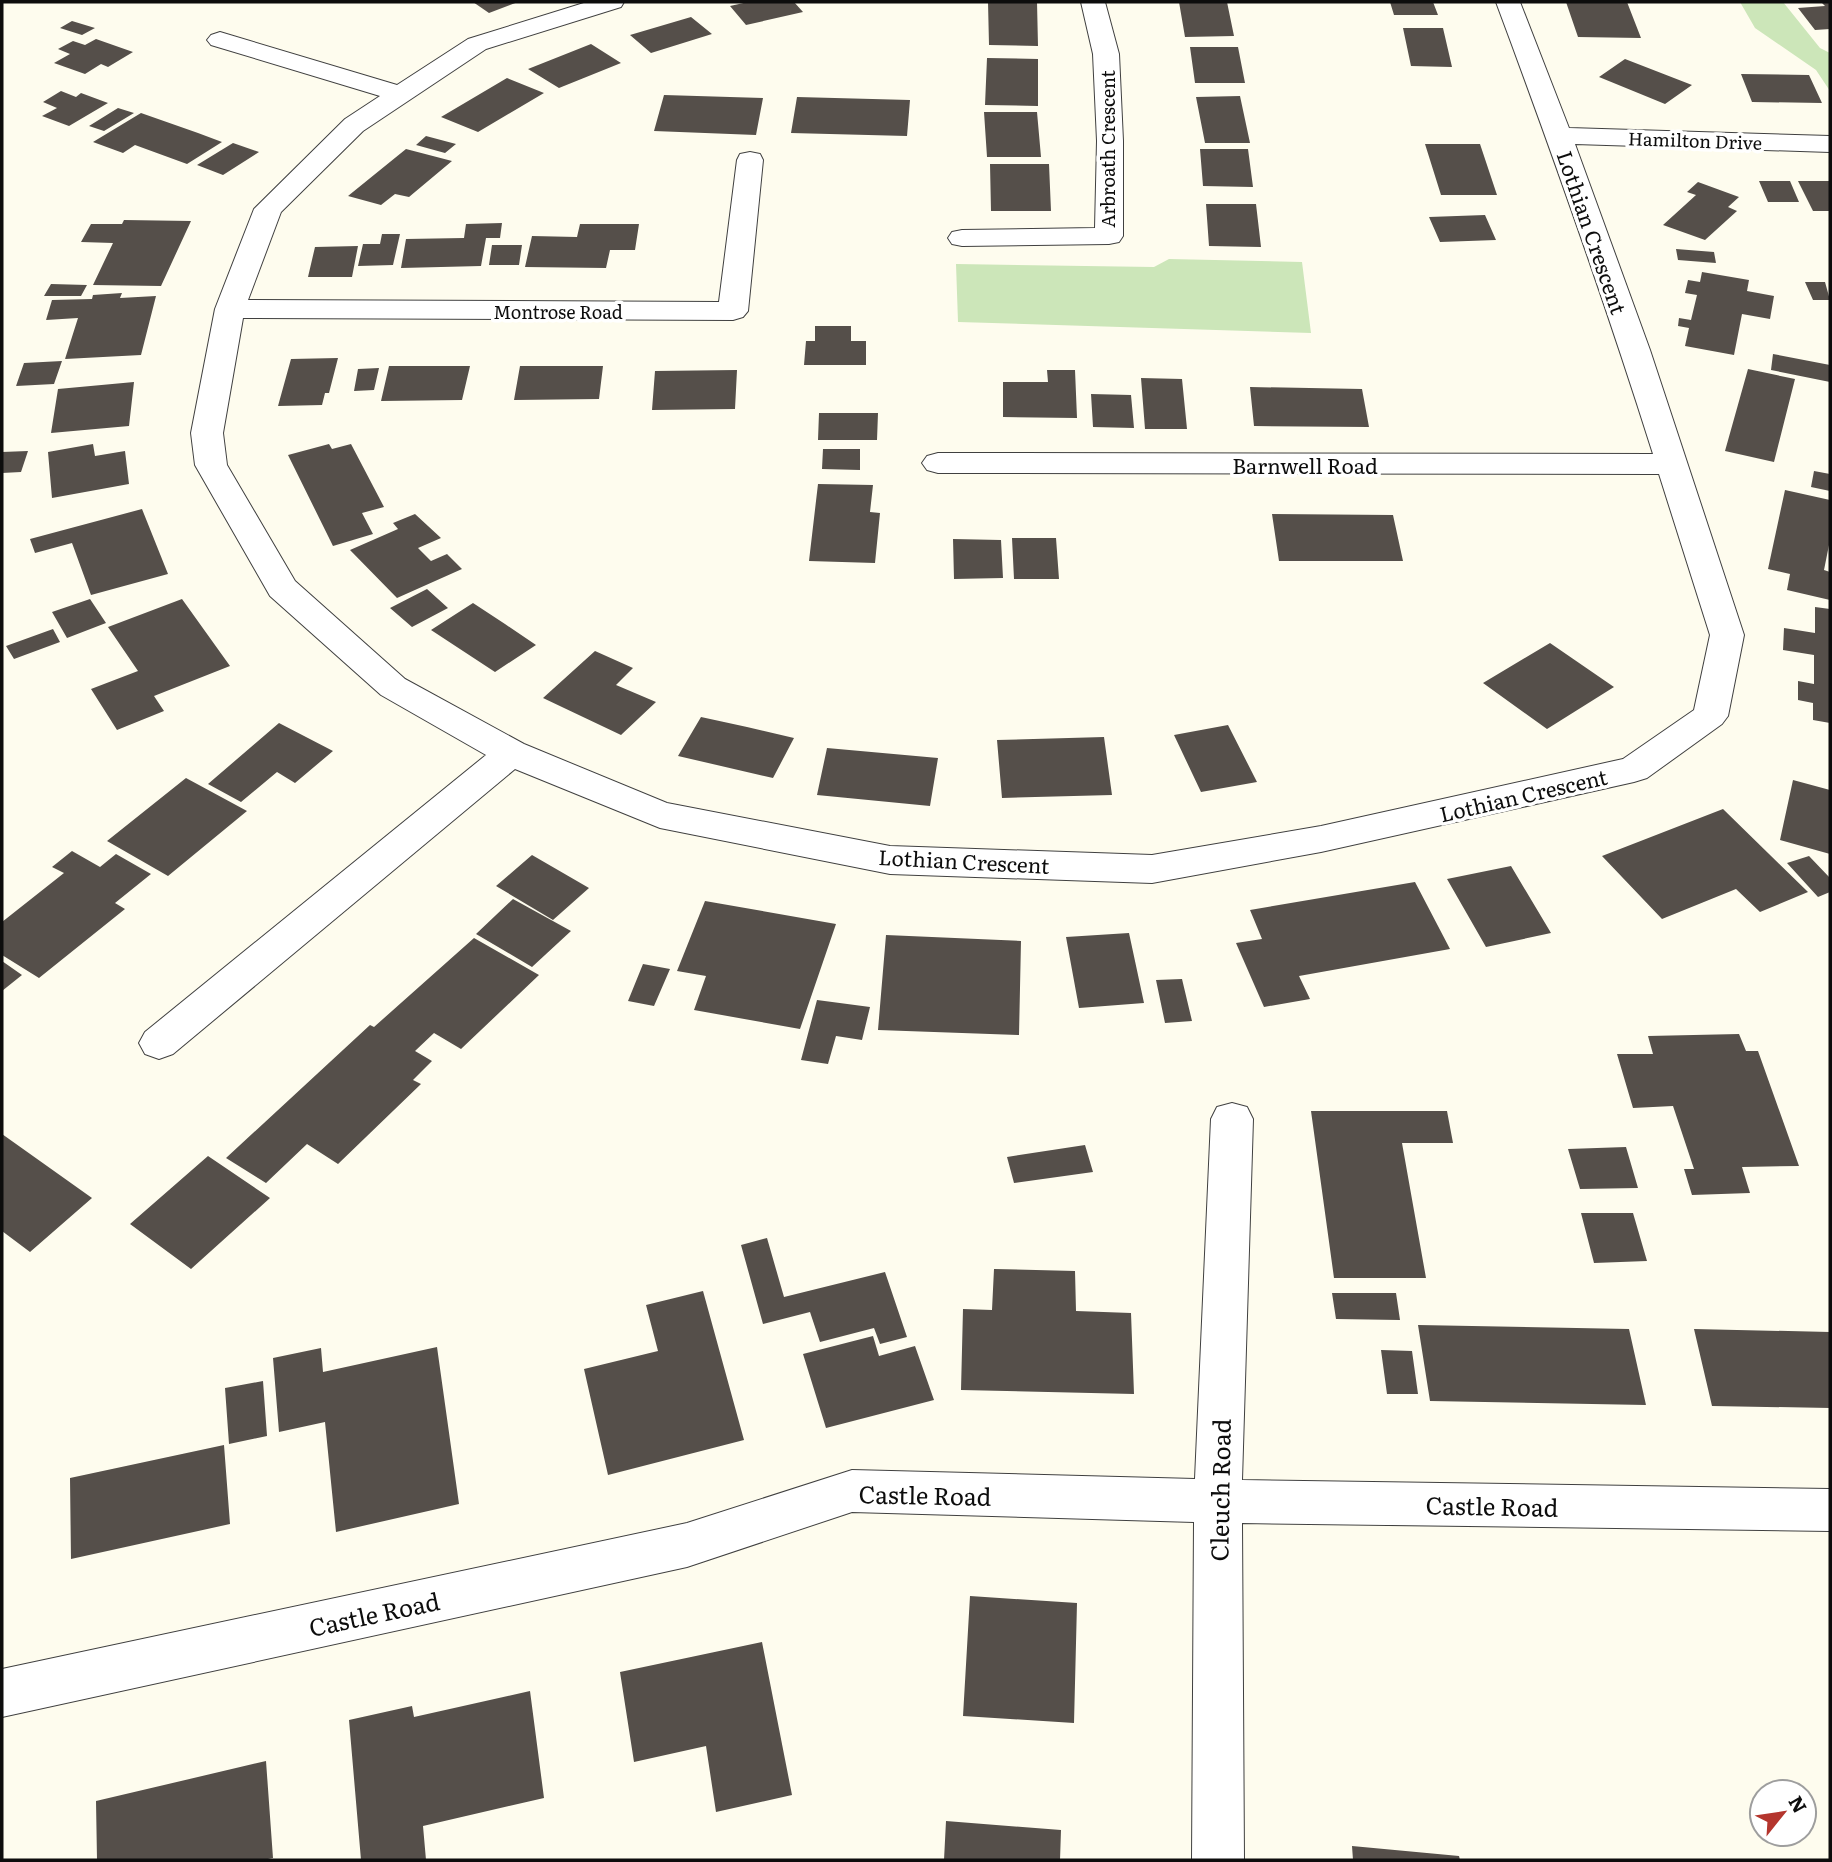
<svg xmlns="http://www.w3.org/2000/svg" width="1832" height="1862" font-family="Literata,serif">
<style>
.green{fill:#cce6b9}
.building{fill:#554f4a}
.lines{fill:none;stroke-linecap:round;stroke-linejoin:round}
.minor-casing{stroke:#404040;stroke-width:2}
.minor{fill:#fff;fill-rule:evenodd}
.labels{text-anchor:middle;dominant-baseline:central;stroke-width:7;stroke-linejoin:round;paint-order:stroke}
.far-street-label{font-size:18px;fill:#0d0d0d;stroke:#fff}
.street-label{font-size:21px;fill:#0d0d0d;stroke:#fff}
.near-street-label{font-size:24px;fill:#0d0d0d;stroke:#fff}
</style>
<rect width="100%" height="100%" fill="#fefcee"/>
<!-- green -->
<path class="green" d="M1740,2h43l37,46 10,5v38l-14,-21 -61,-42z
M1169,259l133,3 9,71 -353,-11 -2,-58 198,3z"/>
<!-- building -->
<path class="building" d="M473,2h45l-29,11z
M748,2h46l9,10 -57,13 -16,-19z
M988,2h49l1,44 -49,-1z
M1179,2h48l7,34 -49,1z
M1390,2h43l5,13h-44z
M1566,2h61l14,36 -63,-1z
M1821,2h9v27l-15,1 -17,-22 27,-2z
M691,17l21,17 -61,19 -21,-18z
M72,21l23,7 -13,7 -22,-7z
M1403,28h40l9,39 -41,-1z
M96,39l37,13 -25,15 -7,-3 -16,10 -31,-11 16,-9 -12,-5 15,-8 12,4z
M591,44l30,19 -62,25 -31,-19z
M1190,47h48l7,36h-50z
M987,58l51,1v47l-53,-1z
M1625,59l67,26 -27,19 -66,-27z
M1741,74l68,1 13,28 -70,-1z
M507,78l37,15 -66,39 -37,-15z
M61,91l15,6 5,-4 27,10 -39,23 -27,-10 15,-8 -14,-6z
M664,95l99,3 -7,37 -102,-4z
M1240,96l10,47h-45l-9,-46z
M797,97l113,3 -3,36 -116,-3z
M118,108l16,5 -30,18 -15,-5z
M984,112h53l4,45h-54z
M141,113l57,20 24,9 -35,22 -52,-19 -12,8 -30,-11z
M426,136l30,8 -11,9 -29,-8z
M233,143l26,9 -36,23 -26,-10z
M1425,144h55l17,51h-56z
M406,149l46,12 -43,36 -14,-3 -14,11 -33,-9z
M1200,149h48l5,38 -50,-1z
M990,164h59l2,47h-60z
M1759,181h31l9,21h-31z
M1798,181h32v30h-17z
M1698,182l41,15 -11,10 9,4 -32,29 -42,-15 33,-30 -9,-3z
M1206,204h50l5,43 -52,-1z
M1485,215l11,25 -56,2 -11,-25z
M124,220l67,1 -30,65 -68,-1 20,-42 -32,-1 10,-18h31z
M502,223l-2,15h-14l-5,28 -80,2 5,-29 58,-1 2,-14z
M580,224h59l-4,26h-25l-4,18 -81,-1 7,-31 45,1z
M382,234h18l-7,31 -35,1 5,-22h17z
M492,245h30l-3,20h-30z
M358,246l-6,31h-44l7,-30z
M1676,249l38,3 2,11 -38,-3z
M1702,272l47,8 -2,11 27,5 -4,23 -28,-5 -8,41 -49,-9 4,-18 -11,-2 1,-8 12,2 6,-25 -12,-2 3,-13 12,2z
M1805,282h20l5,18h-17z
M51,284l36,1 -6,11h-37z
M122,293l-2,5 36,-2 -15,59 -76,4 13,-41 -32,2 6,-20 40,-1 1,-4z
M815,326h36v15h15v24h-62l2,-24h9z
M1773,354l57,11v17l-59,-12z
M338,358l-9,35h-4l-3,12 -44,1 13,-47z
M62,361l-8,23 -38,2 8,-23z
M389,366h81l-8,34 -81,1z
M520,366h83l-4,33 -85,1z
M379,368l-5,22 -20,1 4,-22z
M1748,369l47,10 -21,83 -49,-11z
M737,370l-2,39 -83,1 3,-39z
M1047,370h28l2,48 -74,-1v-35h45z
M1141,378l41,1 5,50h-42z
M134,382l-5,44 -78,7 7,-44z
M1250,387l112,2 7,38 -115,-1z
M1091,394l40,1 3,33 -41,-1z
M819,413h59l-1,27h-59z
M93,444l2,12 30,-5 4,33 -77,14 -4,-46z
M329,444l3,5 19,-5 33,63 -22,6 11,21 -40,12 -45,-91z
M823,449h37v21l-38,-1z
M28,451l-7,21 -19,1v-21z
M1814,471l16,3v17l-19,-4z
M818,484l55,1 -3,27 10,1 -5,50 -66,-2z
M1785,490l45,10v40l-6,30 6,2v28l-43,-10 3,-16 -22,-5z
M142,509l26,65 -77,21 -19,-52 -37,10 -5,-14z
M415,514l26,24 -23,10 13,13 16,-7 15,15 -65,29 -47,-48 48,-21 -5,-6z
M1272,514l121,1 10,46h-124z
M1012,538h44l3,41h-45z
M953,539l48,1 2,38 -49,1z
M427,589l21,19 -36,19 -22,-19z
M90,599l16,24 -39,15 -15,-26z
M182,599l48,67 -76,30 10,15 -47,19 -26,-41 47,-18 -30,-44z
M473,603l32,21 31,21 -41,27 -64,-42z
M1815,607l15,2v114l-17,-3v-17l-15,-3v-19l16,3v-29l-31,-5 1,-22 31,5z
M53,629l7,13 -46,17 -8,-13z
M1550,643l64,44 -67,42 -64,-46z
M595,651l38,17 -17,17 40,17 -35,33 -78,-37z
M701,717l46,10 47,11 -21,40 -95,-22z
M279,723l54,28 -38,32 -18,-11 -36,30 -33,-18z
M1228,725l29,57 -56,10 -27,-57z
M1104,737l8,58 -110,3 -5,-58z
M827,748l111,10 -8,48 -113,-11z
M186,778l61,33 -79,65 -61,-35z
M1793,780l37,10v64l-50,-14z
M1723,809l85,83 -48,20 -24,-23 -74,30 -60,-63z
M72,851l28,16 16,-13 35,20 -36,29 10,6 -86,69 -37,-23v-33l62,-49 -12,-6z
M532,855l57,33 -36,32 -57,-34z
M1809,856l21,22v14l-12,5 -31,-34z
M1511,866l40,67 -65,14 -39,-68z
M1415,882l35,67 -151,27 11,23 -46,8 -28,-64 26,-4 -12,-29z
M513,899l58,32 -39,36 -56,-33z
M705,901l131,23 -36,105 -106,-19 12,-34 -29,-5z
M1129,933l15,70 -65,5 -13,-71z
M886,935l135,6 -2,94 -141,-5z
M474,938l65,37 -78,74 -27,-16 -19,18 17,10 -19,19 8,4 -83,80 -31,-20 -41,39 -40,-25 144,-133 4,2z
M2,961l20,14 -20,16z
M643,964l27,5 -16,37 -26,-5z
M1182,979l10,42 -27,2 -9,-43z
M817,1000l53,7 -8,33 -26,-4 -8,28 -27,-4z
M1739,1034l7,17h12l41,115 -57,1 8,26 -58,2 -8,-26h10l-21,-63 -40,2 -16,-54h36l-5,-18z
M1311,1111h136l6,32h-51l24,135h-92z
M2,1134l90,64 -62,54 -28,-21z
M1085,1145l8,27 -79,11 -7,-26z
M1626,1147l12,41 -58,1 -12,-40z
M208,1156l62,42 -79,71 -61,-45z
M1581,1213h52l14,48 -53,2z
M767,1238l17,59 101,-25 22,65 -27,7 -6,-16 -54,14 -10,-30 -47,12 -22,-79z
M994,1269l81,2 1,40 55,2 3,81 -173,-4 2,-81 29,1z
M703,1291l41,149 -136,35 -24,-106 74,-18 -12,-46z
M1332,1293h64l4,27 -64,-1z
M1418,1325l211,4 17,76 -216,-4z
M1694,1329l136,3v76l-118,-2z
M873,1336l6,20 36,-10 19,54 -108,28 -23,-74z
M437,1347l22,157 -123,28 -11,-110 -46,10 -6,-74 48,-10 2,24z
M1381,1350l31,1 6,43h-31z
M263,1381l4,55 -38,8 -4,-56z
M224,1445l6,79 -159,35 -1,-81z
M970,1596l107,7 -3,120 -111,-7z
M762,1642l30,153 -76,17 -10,-66 -72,16 -14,-90z
M530,1691l14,107 -121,28 3,34h-65l-12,-140 63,-14 2,11z
M266,1761l7,97 -10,2h-166l-1,-59z
M946,1821l115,9 -1,30h-116z
M1352,1846l107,10 1,4h-107z"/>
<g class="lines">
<defs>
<path id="minor" d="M587,2h37l-3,5 -135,42 -123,82 -82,81 -33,88 471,2 18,-142 3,-6 10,-2 10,2 3,6 -15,151 -5,6 -10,3 -490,-2 -20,115 4,32 68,116 110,98 119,65 143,59 223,43 262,9 169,-29 302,-67 71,-49 16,-75 -51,-161 -721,-1 -11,-3 -5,-7 5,-7 11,-3 715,1c-48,-152 -101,-302 -157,-452h24l49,126 261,8v16l-255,-8 75,206 94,285 -16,81 -6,8 -75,54 -13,4 -313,70 -169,31 -262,-9 -230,-46 -145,-59 -342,285 -14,5 -14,-5 -6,-11 6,-11 341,-277 -105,-60 -111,-99 -75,-131 -4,-32 24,-124 39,-100 91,-90 35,-23 -169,-51 -4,-5 4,-5 9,-3 177,53 71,-46z
M1081,2h24l14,52 4,87v95l-4,6 -10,2 -147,2 -10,-2 -4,-6 4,-6 10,-2 133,-2 2,-87 -4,-87z
M1232,1103l15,4 6,12 -11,361 588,9v42l-588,-8 2,337h-52l2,-338 -342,-10 -165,55 -685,150v-48l685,-146 165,-53 343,9 16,-360 6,-12z"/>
</defs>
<!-- minor casing -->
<use href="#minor" class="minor-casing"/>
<!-- minor -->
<use href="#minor" class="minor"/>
</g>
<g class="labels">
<!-- far-street labels -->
<g class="far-street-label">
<text transform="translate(1695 140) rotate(2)">Hamilton Drive</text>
<text transform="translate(1107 149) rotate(-90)">Arbroath Crescent</text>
<text x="558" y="311">Montrose Road</text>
</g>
<!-- street labels -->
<g class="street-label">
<text transform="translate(1593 232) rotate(71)">Lothian Crescent</text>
<text x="1305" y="464">Barnwell Road</text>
<text transform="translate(1523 794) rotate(-13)">Lothian Crescent</text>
<text transform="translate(964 860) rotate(3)">Lothian Crescent</text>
</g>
<!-- near-street labels -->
<g class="near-street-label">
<text transform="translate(1219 1490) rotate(-89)">Cleuch Road</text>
<text transform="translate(925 1494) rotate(1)">Castle Road</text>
<text transform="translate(1492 1505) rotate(1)">Castle Road</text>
<text transform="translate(374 1613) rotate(-12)">Castle Road</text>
</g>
</g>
<!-- border -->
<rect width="1832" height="1862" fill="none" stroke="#0d0d0d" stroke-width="7"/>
<!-- north arrow -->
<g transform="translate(1783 1813) rotate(60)"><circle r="33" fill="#ffffff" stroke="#9e9e9e" stroke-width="2"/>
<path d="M0-5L12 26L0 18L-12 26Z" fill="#b4352d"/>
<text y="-10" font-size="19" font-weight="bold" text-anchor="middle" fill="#0d0d0d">N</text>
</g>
</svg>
